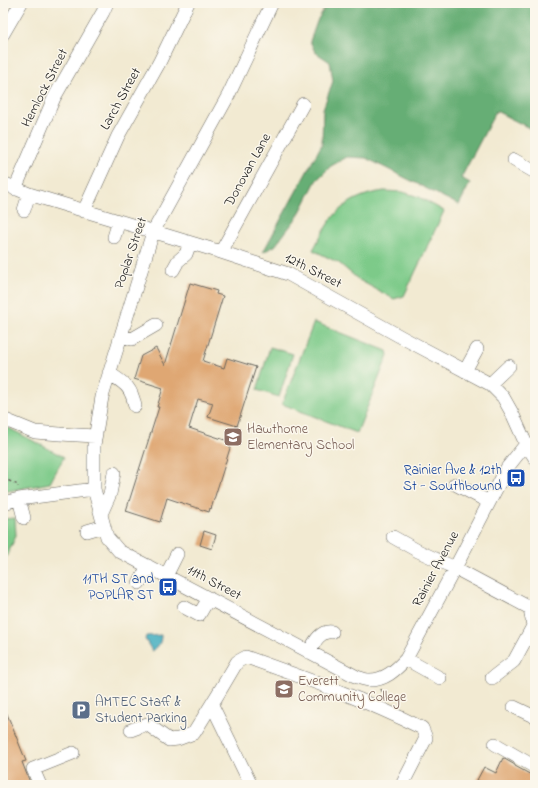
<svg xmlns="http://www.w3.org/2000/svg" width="538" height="788" font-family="'Indie Flower',sans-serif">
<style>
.green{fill:#7dca89;stroke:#4c7352}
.forest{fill:#66ae75;stroke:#416548}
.water{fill:#42adc0;stroke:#2f646e}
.building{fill:#dfa773}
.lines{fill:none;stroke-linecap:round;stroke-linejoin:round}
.minor-casing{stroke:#67645c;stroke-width:14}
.path{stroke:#67645c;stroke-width:1.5;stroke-dasharray:3 3;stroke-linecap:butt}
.minor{stroke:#fff;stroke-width:13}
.labels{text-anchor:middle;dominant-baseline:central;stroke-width:3;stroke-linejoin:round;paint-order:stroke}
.street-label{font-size:14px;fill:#1c1c1c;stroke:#fbf7ec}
.education-label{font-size:14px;fill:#785e54;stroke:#fbf7ec;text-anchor:start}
.transit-label{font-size:14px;fill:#164399;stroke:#fbf7ec;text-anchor:end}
.service-label{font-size:14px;fill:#4e5e75;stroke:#fbf7ec;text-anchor:start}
</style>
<rect width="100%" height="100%" fill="#fbf7ec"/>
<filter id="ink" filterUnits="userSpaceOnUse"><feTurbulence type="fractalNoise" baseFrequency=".025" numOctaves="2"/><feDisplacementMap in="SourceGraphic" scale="8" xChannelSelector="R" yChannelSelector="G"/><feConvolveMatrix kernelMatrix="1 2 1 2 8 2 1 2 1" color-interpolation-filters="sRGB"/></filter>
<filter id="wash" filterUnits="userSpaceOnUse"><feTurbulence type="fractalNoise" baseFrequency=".012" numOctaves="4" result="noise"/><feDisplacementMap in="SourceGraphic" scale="16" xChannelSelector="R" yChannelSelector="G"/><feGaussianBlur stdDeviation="0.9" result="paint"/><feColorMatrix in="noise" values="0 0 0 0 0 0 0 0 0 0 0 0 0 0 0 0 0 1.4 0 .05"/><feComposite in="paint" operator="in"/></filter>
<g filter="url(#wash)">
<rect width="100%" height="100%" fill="#f2ead2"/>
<!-- green -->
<path class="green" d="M384,191l19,1 16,5 25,14 -40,85 -10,3 -35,-19 -20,-17 -26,-13c14,-26 23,-45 53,-55 5,-2 12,-3 18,-4z
M314,322l73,29 1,4 -31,78 -75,-29z
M270,347l23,7 -14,43 -22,-7z
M3,425l61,32 -14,26 -47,9z
M15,518l1,18 -13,28v-45z"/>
<!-- forest -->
<path class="forest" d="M328,3h207v128l-39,-20 -35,67 9,5 -11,22 -93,-47 -19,-1 -16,9 -15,15 -18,35 -23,30 -12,6 59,-108 1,-35 10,-28 -3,-19 -15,-10 -5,-11 8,-22z"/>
<!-- water -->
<path class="water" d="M161,635c0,7 -2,12 -9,16l-7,-12 1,-3z"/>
<g id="blocks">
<!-- building -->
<path class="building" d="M190,283l27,8 -1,3 7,2 -20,65 21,7 3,-10 29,9 -19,59 -29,-9 5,-14 -15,-4 -9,29 42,14 -1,3h1l-20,64 -1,-1 -1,4 -42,-14 -7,24 -34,-11 33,-104h-2l6,-19 -29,-9 7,-23 15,-8 9,17z
M204,531l12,4 -4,14 -12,-4z
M3,704l23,57 -4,1 9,23h-28z
M503,758l12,7v1l20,11v8h-49l-9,-5 7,-13 12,6z"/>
</g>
</g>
<g filter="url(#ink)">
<use href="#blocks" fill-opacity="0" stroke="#67645c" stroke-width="1"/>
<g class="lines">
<defs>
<path id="minor" d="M272,3l-44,93 -75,136 -51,165 -8,48v44l13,48 12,14 236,125c4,2 8,3 13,4 16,1 28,-10 38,-21l49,-91 52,-100 19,-24
M3,34l18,-31
M514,160l21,12
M3,183l26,11 192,58 67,22 115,64 87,46 13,13 9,16 14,31 9,14
M15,189l39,-91 49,-86 4,-9
M24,210l5,-16
M84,211l34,-75 41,-73 29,-60
M114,237l5,-16
M221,252l82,-148
M173,270l5,-9 8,-7 4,-11
M121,336l11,3 24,-14
M465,371l12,-22
M109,373c16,11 22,13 26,33
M490,384l19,-18
M3,419l32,13 25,2 35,2
M455,484l34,18
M19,499l5,19
M3,503l16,-4 75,-10
M101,514l9,-20 4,-21
M87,531l17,-5
M393,537l25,14 37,17 75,40 3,18 -19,35 -22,17
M166,576l11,-22
M139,583l9,-17
M184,607l15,8 10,-17
M309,652c5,-9 11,-22 23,-20
M406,659l34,19
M212,705l39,80
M514,707l21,10
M131,730l16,-6 22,16 9,-1 16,-6 24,-39 19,-32 9,-5c59,21 120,43 176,71l4,10 -24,47
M495,744l40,23
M40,785l-7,-16 40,-16"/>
</defs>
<!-- minor casing -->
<use href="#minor" class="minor-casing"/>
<!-- path -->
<path class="path" d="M3,478l15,7v2
M381,689l2,6"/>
<!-- minor -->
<use href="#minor" class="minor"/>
</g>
</g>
<!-- icons -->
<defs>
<symbol id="school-square" viewBox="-11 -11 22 22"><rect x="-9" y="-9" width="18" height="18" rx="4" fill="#8d6e63" stroke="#fbf7ec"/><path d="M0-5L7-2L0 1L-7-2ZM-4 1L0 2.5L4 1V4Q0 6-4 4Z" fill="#fff"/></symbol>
<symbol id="bus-square" viewBox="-11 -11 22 22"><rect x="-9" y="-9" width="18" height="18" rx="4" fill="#1a4fb4" stroke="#fbf7ec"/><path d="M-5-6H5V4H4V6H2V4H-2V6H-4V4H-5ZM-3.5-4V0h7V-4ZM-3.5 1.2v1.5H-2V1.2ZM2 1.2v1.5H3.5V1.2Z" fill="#fff"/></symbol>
<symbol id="university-square" viewBox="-11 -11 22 22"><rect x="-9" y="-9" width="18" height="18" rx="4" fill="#8d6e63" stroke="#fbf7ec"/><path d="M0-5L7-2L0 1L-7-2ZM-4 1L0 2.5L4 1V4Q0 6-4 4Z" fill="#fff"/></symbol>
<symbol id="parking-square" viewBox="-11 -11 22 22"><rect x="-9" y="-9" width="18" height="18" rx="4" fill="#5c6f8a" stroke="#fbf7ec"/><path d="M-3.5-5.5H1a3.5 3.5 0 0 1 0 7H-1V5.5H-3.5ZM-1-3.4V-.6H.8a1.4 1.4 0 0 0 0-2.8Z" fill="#fff"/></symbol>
</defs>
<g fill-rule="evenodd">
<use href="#school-square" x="222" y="426" width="22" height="22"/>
<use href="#bus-square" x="505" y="467" width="22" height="22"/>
<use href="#bus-square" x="157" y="576" width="22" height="22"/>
<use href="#university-square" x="273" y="678" width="22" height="22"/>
<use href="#parking-square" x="70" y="699" width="22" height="22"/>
</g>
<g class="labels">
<!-- street labels -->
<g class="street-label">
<text transform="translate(45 88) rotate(-63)">Hemlock Street</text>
<text transform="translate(121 99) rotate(-61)">Larch Street</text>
<text transform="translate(248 170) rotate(-61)">Donovan Lane</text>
<text transform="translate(131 253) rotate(-71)">Poplar Street</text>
<text transform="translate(313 271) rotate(27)">12th Street</text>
<text transform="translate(436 569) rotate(-62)">Rainier Avenue</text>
<text transform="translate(214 583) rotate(28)">11th Street</text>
</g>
<!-- education labels -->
<g class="education-label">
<text x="247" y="429">Hawthorne<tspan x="247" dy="16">Elementary School</tspan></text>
<text x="298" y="681">Everett<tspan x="298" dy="16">Community College</tspan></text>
</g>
<!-- transit labels -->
<g class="transit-label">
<text x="502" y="470">Rainier Ave &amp; 12th<tspan x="502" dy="16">St - Southbound</tspan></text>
<text x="154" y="579">11TH ST and<tspan x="154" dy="16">POPLAR ST</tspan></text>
</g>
<!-- service labels -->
<g class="service-label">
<text x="95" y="702">AMTEC Staff &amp;<tspan x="95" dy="16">Student Parking</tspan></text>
</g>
</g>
<!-- margin -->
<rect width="538" height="788" fill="none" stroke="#fbf7ec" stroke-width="16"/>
</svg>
